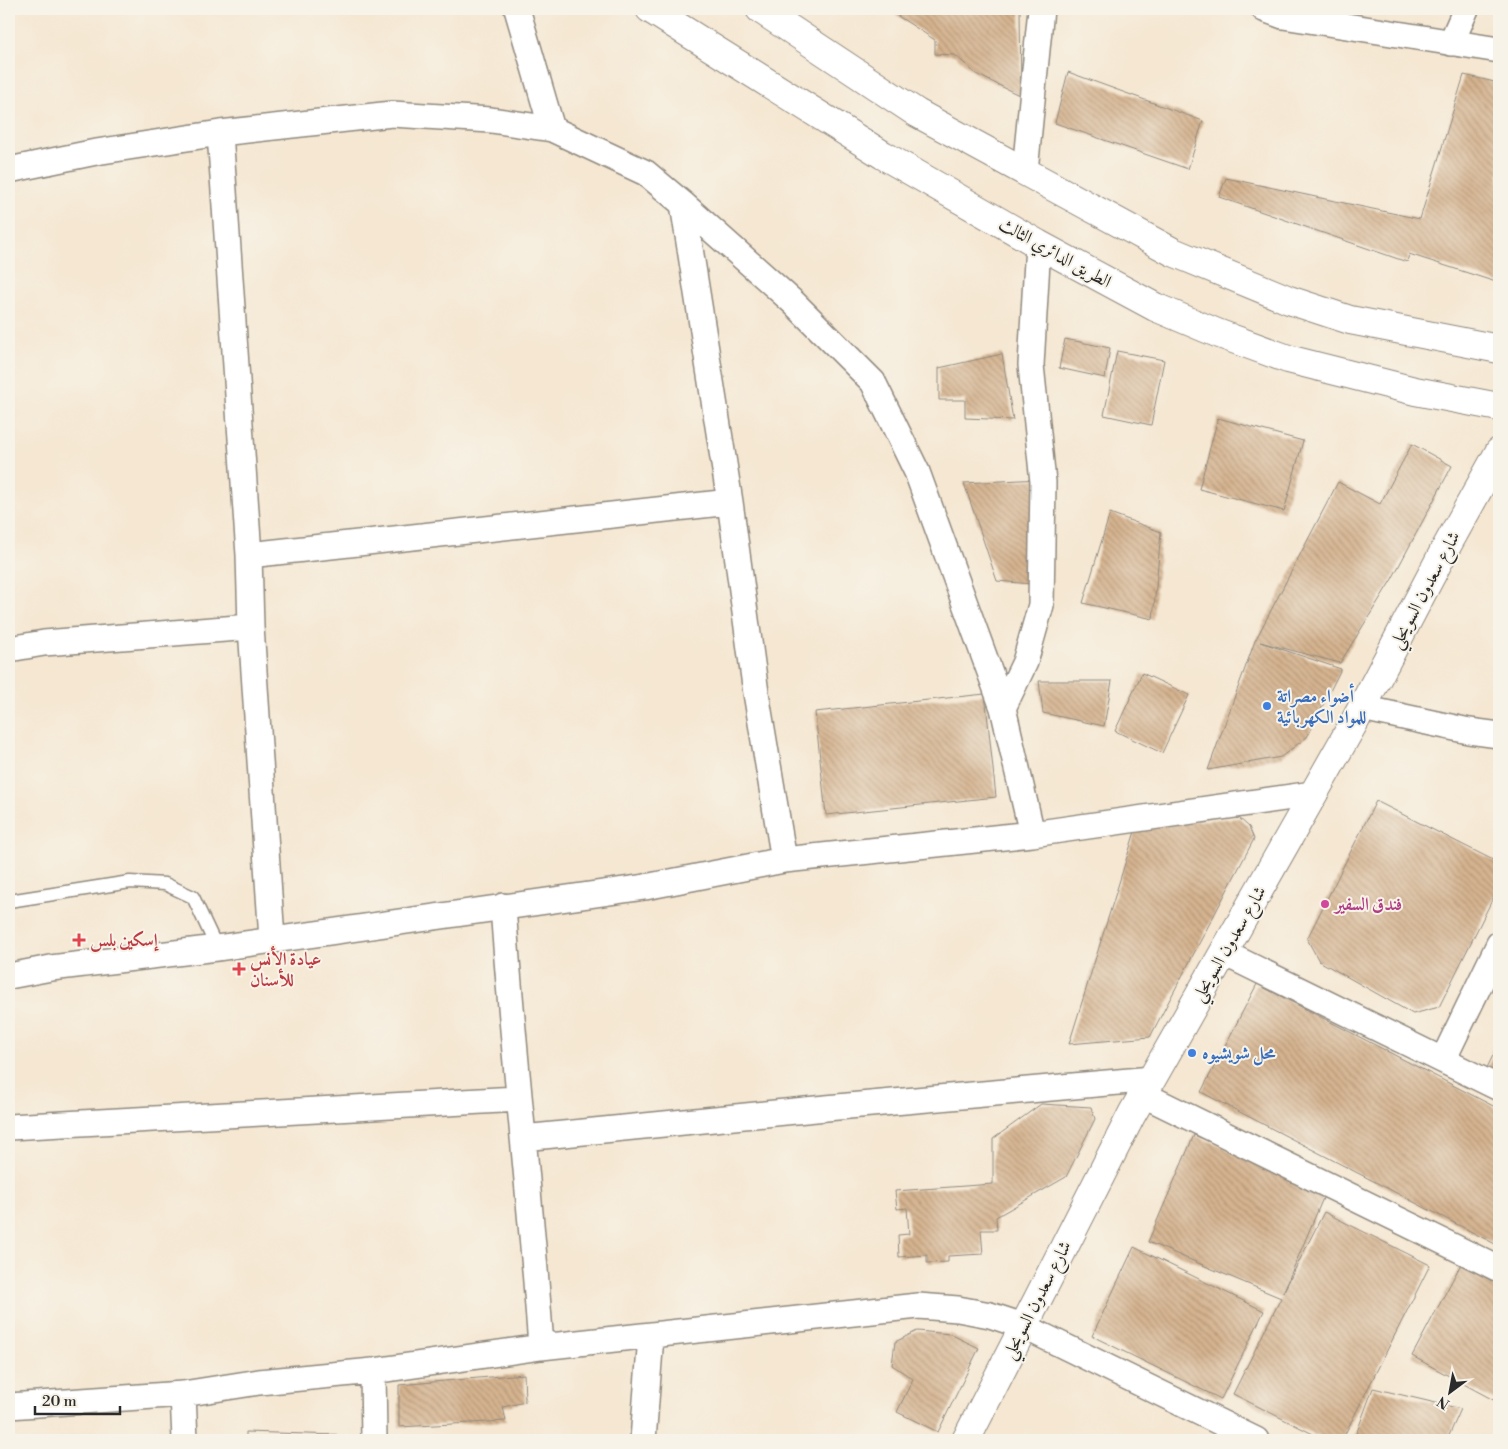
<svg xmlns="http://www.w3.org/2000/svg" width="1508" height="1449" font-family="'Libre Bodoni',Amiri,serif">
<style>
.building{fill:url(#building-back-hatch)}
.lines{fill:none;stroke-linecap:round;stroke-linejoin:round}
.service-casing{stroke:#90897e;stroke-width:15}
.minor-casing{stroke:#90897e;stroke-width:28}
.secondary-casing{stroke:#90897e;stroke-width:30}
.primary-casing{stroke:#90897e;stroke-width:30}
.service{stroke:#fff;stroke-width:12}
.minor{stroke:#fff;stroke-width:25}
.secondary{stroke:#fff;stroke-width:28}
.primary{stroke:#fff;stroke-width:28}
.shop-dot{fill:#3f7fe0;stroke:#f7f3e8;stroke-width:2}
.hotel-dot{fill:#d1479c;stroke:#f7f3e8;stroke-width:2}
.health-dot{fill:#e0444e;stroke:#f7f3e8;stroke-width:2}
.labels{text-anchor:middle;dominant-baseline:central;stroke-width:4;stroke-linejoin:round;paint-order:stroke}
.street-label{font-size:18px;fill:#2b2b2b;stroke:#f7f3e8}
.shop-label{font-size:18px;font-weight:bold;fill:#366cbe;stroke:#f7f3e8;text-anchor:start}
.hotel-label{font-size:18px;font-weight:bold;fill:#b23c85;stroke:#f7f3e8;text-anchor:start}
.health-label{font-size:18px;font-weight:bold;fill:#be3a42;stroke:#f7f3e8;text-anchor:start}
</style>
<defs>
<pattern id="building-back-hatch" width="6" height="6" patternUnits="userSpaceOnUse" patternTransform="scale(1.25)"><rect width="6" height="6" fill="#d6b490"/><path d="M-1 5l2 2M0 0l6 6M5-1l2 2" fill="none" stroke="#ae9376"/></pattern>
</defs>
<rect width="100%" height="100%" fill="#f7f3e8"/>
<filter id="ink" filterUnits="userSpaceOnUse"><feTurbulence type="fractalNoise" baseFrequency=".02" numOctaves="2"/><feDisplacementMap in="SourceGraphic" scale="10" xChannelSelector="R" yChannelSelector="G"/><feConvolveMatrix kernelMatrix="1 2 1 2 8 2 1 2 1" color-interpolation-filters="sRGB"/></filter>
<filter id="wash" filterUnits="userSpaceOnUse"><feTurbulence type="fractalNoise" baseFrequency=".0096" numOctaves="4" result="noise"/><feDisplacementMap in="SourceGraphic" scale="20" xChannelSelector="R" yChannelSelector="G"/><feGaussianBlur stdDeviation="1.12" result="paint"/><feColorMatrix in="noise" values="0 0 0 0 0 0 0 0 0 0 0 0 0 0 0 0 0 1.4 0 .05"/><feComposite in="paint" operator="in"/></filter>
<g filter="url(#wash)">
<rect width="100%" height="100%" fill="#f5e7d2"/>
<g id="blocks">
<!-- building -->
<path class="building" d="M887,9h133l1,87 -45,-22 -21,-19 -20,-1v-14z
M1068,72l135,49 -15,48 -133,-46z
M1464,75l35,8v200l-90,-29 -2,8 -188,-65 7,-19 194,41z
M1065,339l45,9 -5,30 -46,-10z
M1117,351l47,9 -13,65 -47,-10z
M1002,354l11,66 -48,-2v-18h-26v-32z
M1218,418l85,23 -19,70 -85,-22z
M1412,444l40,22 -60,113 -52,84 -80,-21 81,27 -34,68 -26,20 -73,13 47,-129 83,-159 42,22z
M1040,479l-8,105 -35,-3 -33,-98z
M1110,513l51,19 -8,87 -70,-16z
M1142,673l47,22 -27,58 -47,-22z
M1039,681h73l-8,45 -61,-13z
M985,694l11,103 -170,18 -11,-103z
M1376,801l123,62v23l-60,121 -26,7 -94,-53 -12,-22z
M1239,818l10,9 5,12 -104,198 -81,7 68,-219z
M1257,984l242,125v137l-298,-154z
M1499,1043v36l-14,-7z
M1041,1104l50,3 4,12 -29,58 -70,40 1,13h-16l2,24 -35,2v6l-21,1v-8l-28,2 -1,-22 11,-1 -2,-26 -10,1 -2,-18 98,-7v-45z
M1194,1135l132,56 -43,102 41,-81 106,53 -88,175h-17l-92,-46 48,-96 -133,-56z
M1134,1247l130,64 -43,88 -129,-63z
M1461,1264l38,21v118l-87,-47z
M917,1331l33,3 29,14 -41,84 -41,-20 16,-33 -21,-14 3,-23z
M524,1374l1,28 -22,5 3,14 -107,6v-42z
M1373,1388l88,21 -14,31h-93z
M246,1432l91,3v5h-91z"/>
</g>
</g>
<g filter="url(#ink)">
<use href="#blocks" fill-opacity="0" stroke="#90897e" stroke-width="1"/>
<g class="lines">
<defs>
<path id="service" d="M9,901l121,-19 35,2 28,13 24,51"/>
<path id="minor" d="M517,9l35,120
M1264,9l19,7 216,34
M1451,43l15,-34
M220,133l29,422 2,72 21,312
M9,170l87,-18 124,-19 172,-19 99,6 61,9 94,44 37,31 111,99 79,79 44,90 86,236 29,126
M1025,171l16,-162
M683,204l47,298
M249,555l481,-53 26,191 28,167
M9,649l35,-6 207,-16
M1003,708l22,-46 16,-57 2,-123 -12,-117 7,-121
M1362,708l107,23 30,4
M503,906c10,148 28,294 38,441
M1224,953l275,135
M9,976l42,-8 166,-20 428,-61 139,-27 248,-26 281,-40
M1443,1060l56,-116
M1142,1094l357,175
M9,1127l509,-28
M523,1138l303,-30 326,-29
M373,1371l1,69
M183,1394l2,46
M9,1406l174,-12 76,-12 114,-11 168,-24 377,-41 40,3 32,6 33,11 233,114
M643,1440l8,-104"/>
<path id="secondary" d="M966,1440l166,-326 224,-395 87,-166 56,-101"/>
<path id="primary" d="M650,9l233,146 155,89 117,63 62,26 71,26 127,32 84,16
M760,9l157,104 256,139 116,48 61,20 149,29"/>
</defs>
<!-- service casing -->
<use href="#service" class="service-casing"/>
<!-- minor casing -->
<use href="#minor" class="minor-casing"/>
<!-- secondary casing -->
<use href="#secondary" class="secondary-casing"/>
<!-- primary casing -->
<use href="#primary" class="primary-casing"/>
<!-- service -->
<use href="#service" class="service"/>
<!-- minor -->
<use href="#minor" class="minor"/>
<!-- secondary -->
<use href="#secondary" class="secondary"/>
<!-- primary -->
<use href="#primary" class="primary"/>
</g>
</g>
<!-- markers -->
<g class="shop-dot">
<circle cx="1267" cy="706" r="5"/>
<circle cx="1192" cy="1053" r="5"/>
</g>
<circle class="hotel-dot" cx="1325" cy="904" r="5"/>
<g class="health-dot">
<path d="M76.5 932.5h5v5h5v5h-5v5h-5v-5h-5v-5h5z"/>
<path d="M236.5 961.5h5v5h5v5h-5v5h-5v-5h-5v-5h5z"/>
</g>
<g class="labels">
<!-- street labels -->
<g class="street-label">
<text transform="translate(1055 253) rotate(29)">الطريق الدائري الثالث</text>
<text transform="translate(1425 590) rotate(-62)">شارع سعدون السويحلي</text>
<text transform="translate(1229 944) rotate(-60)">شارع سعدون السويحلي</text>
<text transform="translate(1037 1300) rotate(-63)">شارع سعدون السويحلي</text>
</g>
<!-- shop labels -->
<g class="shop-label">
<text x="1277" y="696">أضواء مصراتة<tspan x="1277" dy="21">للمواد الكهربائية</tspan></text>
<text x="1202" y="1053">محل شويشيوه</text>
</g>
<!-- hotel labels -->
<g class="hotel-label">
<text x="1335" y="904">فندق السفير</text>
</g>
<!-- health labels -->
<g class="health-label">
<text x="90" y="940">إسكين بلس</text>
<text x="250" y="959">عيادة الأنس<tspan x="250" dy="21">للأسنان</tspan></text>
</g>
</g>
<!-- margin -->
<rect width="1508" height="1449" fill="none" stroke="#f7f3e8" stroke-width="30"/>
<!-- north arrow -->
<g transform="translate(1450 1392) rotate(212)" stroke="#f7f3e8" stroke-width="4" paint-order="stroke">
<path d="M0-4L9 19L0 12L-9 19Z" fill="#2b2b2b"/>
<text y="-8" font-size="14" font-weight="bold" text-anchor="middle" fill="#2b2b2b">N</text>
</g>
<!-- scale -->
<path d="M35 1406v8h85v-8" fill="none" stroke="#2b2b2b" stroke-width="2.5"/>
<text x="42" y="1406" font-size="15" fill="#2b2b2b" stroke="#f7f3e8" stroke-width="4" paint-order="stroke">20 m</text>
</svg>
